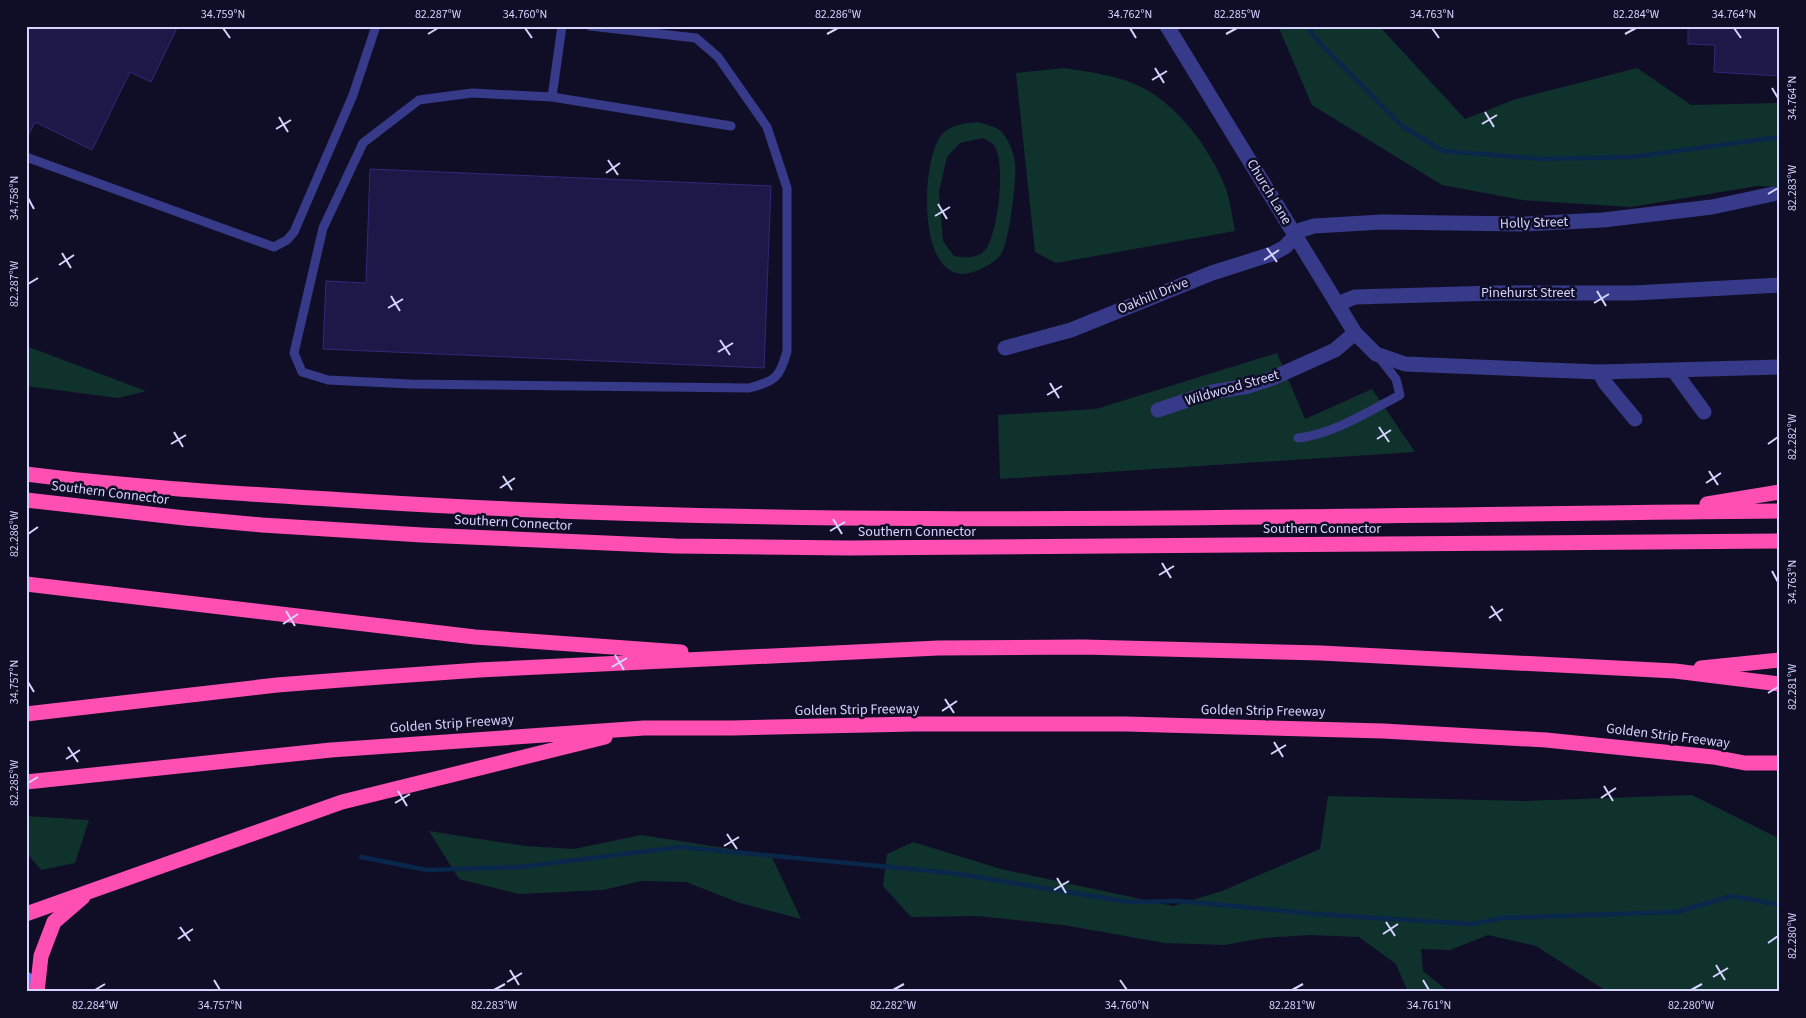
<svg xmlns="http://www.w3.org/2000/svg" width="1806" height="1018" font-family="'Source Sans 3',sans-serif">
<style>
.green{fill:#10322d;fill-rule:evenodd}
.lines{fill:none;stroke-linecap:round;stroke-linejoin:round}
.stream{stroke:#09274b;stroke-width:4.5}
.building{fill:#1e1849;stroke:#312977}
.lane{stroke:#363a89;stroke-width:9}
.street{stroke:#363a89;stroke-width:15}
.secondary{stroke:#6b74ff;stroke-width:15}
.highway{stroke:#ff4fb3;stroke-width:15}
.ticks{fill:none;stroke:#d5d4ff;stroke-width:2}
.labels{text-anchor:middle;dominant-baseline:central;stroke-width:5;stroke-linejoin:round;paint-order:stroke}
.street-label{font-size:14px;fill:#d5d4ff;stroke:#100e27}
.neatline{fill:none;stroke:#d5d4ff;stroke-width:2}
.ticks-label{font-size:12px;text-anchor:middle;fill:#d5d4ff}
</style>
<rect width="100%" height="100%" fill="#100e27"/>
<!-- green -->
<path class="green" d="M1278,26h101l86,93 51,-20 121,-31 54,37 89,-2v84l-23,-1 -126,21 -109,-7 -80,-15 -130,-80z
M1064,68c25,4 52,7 75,18 39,19 69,60 86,100 5,13 7,30 10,45l-179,32 -21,-11 -19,-179z
M978,122c7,2 19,5 24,10 7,9 12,21 13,31 2,15 -6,83 -15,93 -7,8 -27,18 -37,18 -46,-1 -41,-111 -23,-137 8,-12 25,-14 38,-15zM983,138c3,2 8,4 10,6 14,15 5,89 -7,105 -8,10 -22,9 -32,7l-11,-15 -4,-50 8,-34 13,-14z
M26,346l120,45 -28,7 -92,-12z
M1277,353l28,66 67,-30 43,63 -415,27 -2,-64 98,-6z
M1692,795l88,44v153h-172l-72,-46 -48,-11 -38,15 -29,-1 2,22 26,21h-41l-12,-28 -37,-27 -49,-2 -47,3 -38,7 -60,-2 -102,-18 -85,-9 -67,1 -28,-31 4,-32 26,-12 88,27 172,37 49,-15 98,-42 8,-53 196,5z
M26,816l63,4 -14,43 -34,7 -15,-18z
M429,831l96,15 49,3 67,-14 130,20 30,64 -61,-16 -54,-21 -44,-1 -39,9 -84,4 -60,-15z"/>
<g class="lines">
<!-- stream -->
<path class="stream" d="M1306,26l15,18 81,82 41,25 99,8 90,-2 148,-20
M361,857l66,13 93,-3 160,-20 272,26 177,29 51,-1 136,13 156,10 30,-6 174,-6 56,-16 48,9"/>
</g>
<!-- building -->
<path class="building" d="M26,26h152l-27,56 -21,-10 -38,78 -57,-28 -9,18z
M1688,26h92v50l-66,-4 1,-27 -27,-1z
M370,169l401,17 -7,182 -441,-19 3,-68 40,2z"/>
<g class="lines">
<!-- lane -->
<path class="lane" d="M590,26l106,12 22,19 49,70 20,61v163c-7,27 -12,30 -38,37l-339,-4 -82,-4 -26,-8 -8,-19 29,-125 40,-85 56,-43 53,-7 80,4 179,29
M552,97l10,-71
M26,157l248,90 13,-7 7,-8 59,-137 23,-69
M1298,438c35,-4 70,-26 102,-43l-4,-16 -18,-23"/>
<!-- street -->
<path class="street" d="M1167,26l188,307 21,21 29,10 194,8 181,-5
M1337,304l18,-7 141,-4h138l146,-8
M1005,348l66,-18 141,-57 60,-19 13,-7 16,-17 13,-4 68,-4 140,2 81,-4 109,-13 61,-13
M1674,371l30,41
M1599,372l7,12 29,35
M1158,410l54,-18 37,-6 24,-8 62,-28 20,-17"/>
<!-- secondary -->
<path class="secondary" d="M26,979l5,13"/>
<!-- highway -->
<path class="highway" d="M26,474c111,14 223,20 334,27 473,30 947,14 1420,10
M26,500l159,18 77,7 160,10 253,11 173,2 932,-7
M1707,504l73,-12
M26,584l449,53 206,15
M1701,668l79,-8
M26,714l251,-29 90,-7 112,-8 459,-22 145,-1 238,6 354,18 105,13
M26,782l305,-32 313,-22h88l183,-4h211l257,7 163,9 167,17 32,6h35
M26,914l316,-112 263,-65
M37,992l4,-36 13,-34 29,-25"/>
</g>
<!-- ticks -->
<path class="ticks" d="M223,28l7,10M525,28l7,10M1130,28l6,10M1432,28l7,10M1734,28l7,10M428,34l10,-6M827,34l11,-6M1226,34l11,-6M1625,34l11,-6M1155,68l9,15M1152,80l15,-9M1772,88l6,10M1485,112l9,15M279,117l9,15M1482,124l15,-9M276,129l15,-9M608,160l10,15M606,173l14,-10M1768,194l10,-6M28,198l6,11M938,204l9,15M935,216l15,-9M1267,248l10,14M62,253l9,15M1264,260l15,-10M59,265l15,-10M28,284l10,-6M1597,291l9,15M391,296l9,15M1594,303l15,-9M388,308l15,-9M720,340l10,15M718,352l15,-9M1050,383l9,15M1047,395l15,-9M1379,427l10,15M174,432l9,15M1377,439l14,-9M171,444l15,-9M1768,444l10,-7M1709,471l9,14M503,476l9,14M1706,483l15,-10M500,488l15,-10M833,519l9,15M830,531l15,-9M28,534l10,-7M1162,563l9,15M1772,571l6,11M1159,575l15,-9M1491,606l10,15M286,611l9,15M1489,618l14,-9M283,624l15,-10M615,655l9,15M612,667l15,-9M28,682l6,10M1768,693l10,-6M945,699l9,14M942,711l15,-10M1274,742l9,15M68,747l10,15M1271,754l15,-9M66,759l14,-9M28,783l10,-6M1604,786l9,15M398,791l9,15M1601,798l15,-10M395,803l15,-9M727,834l10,15M724,846l15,-9M1057,878l9,15M1054,890l15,-9M1386,922l9,14M180,927l10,14M1383,934l15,-10M178,939l15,-10M1768,943l10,-7M1716,965l9,15M510,970l9,15M1713,977l15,-9M214,980l6,10M1120,980l7,10M1423,980l6,10M507,982l15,-9M95,990l10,-6M494,990l11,-6M893,990l11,-6M1292,990l11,-6M1691,990l11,-6"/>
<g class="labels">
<!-- street labels -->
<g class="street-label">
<text transform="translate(1269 192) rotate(59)">Church Lane</text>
<text transform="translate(1534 223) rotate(-2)">Holly Street</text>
<text x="1528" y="293">Pinehurst Street</text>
<text transform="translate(1153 296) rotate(-22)">Oakhill Drive</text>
<text transform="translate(1232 388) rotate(-16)">Wildwood Street</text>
<text transform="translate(110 493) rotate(7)">Southern Connector</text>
<text transform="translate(513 523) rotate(3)">Southern Connector</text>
<text x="1322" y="529">Southern Connector</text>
<text x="917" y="532">Southern Connector</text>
<text transform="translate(857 710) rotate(-1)">Golden Strip Freeway</text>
<text transform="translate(1263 711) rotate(1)">Golden Strip Freeway</text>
<text transform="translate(452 724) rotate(-4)">Golden Strip Freeway</text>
<text transform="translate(1668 736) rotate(7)">Golden Strip Freeway</text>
</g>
</g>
<!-- border -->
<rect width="1806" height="1018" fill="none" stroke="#100e27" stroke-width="55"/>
<rect x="28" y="28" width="1750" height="962" class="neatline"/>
<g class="ticks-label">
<text x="223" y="18">34.759°N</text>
<text x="438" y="18">82.287°W</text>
<text x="525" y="18">34.760°N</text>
<text x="838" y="18">82.286°W</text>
<text x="1130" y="18">34.762°N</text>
<text x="1237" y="18">82.285°W</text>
<text x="1432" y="18">34.763°N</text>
<text x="1636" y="18">82.284°W</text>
<text x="1734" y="18">34.764°N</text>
<text transform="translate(1792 98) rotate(-90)" y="4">34.764°N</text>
<text transform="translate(1792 188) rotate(-90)" y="4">82.283°W</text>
<text transform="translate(14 198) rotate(-90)" y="4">34.758°N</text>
<text transform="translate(14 284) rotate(-90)" y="4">82.287°W</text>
<text transform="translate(1792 437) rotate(-90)" y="4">82.282°W</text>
<text transform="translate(14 534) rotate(-90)" y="4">82.286°W</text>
<text transform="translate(1792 582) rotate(-90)" y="4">34.763°N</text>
<text transform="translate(14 682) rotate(-90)" y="4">34.757°N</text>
<text transform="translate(1792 687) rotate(-90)" y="4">82.281°W</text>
<text transform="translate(14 783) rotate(-90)" y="4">82.285°W</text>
<text transform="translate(1792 936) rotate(-90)" y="4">82.280°W</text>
<text x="95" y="1009">82.284°W</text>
<text x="220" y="1009">34.757°N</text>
<text x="494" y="1009">82.283°W</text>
<text x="893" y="1009">82.282°W</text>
<text x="1127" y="1009">34.760°N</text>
<text x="1292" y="1009">82.281°W</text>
<text x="1429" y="1009">34.761°N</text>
<text x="1691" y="1009">82.280°W</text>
</g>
</svg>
